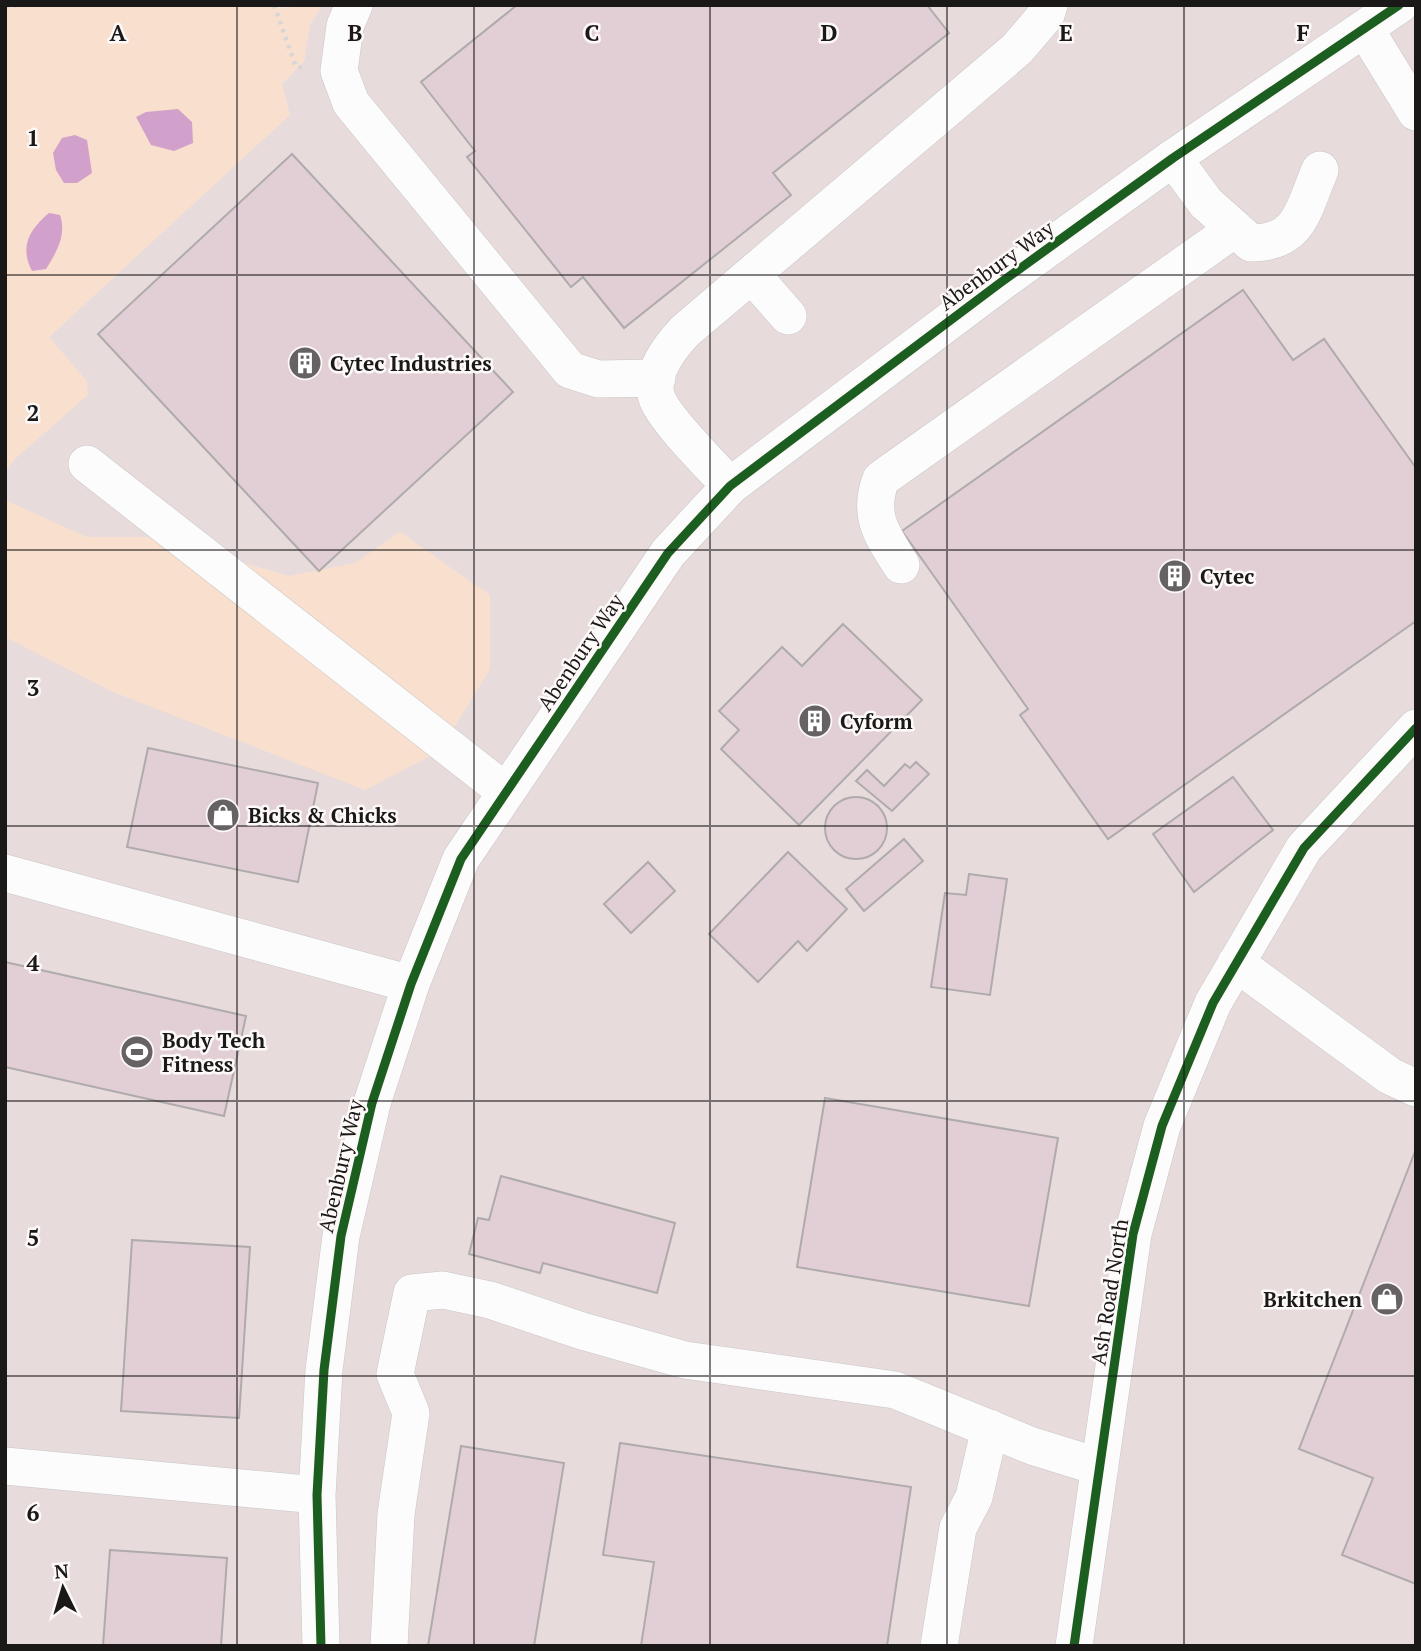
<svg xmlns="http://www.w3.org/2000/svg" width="1421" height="1651" font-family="'PT Serif',serif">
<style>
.built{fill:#e7dbdc}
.green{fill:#f9dfcd}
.water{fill:#d1a0cb}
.building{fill:#e2cfd6;stroke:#afabac;stroke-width:2}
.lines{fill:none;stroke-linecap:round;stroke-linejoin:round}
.minor-casing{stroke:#c9c6c6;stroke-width:38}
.path{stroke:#d7d6d6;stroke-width:4.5;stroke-dasharray:3.5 5;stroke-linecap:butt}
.minor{stroke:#fdfcfc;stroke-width:37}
.cycleway-casing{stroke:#fef9f9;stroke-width:13}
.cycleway{stroke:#1b5e20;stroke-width:9}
.grid{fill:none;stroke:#1b1818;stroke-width:2;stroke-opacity:0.55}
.labels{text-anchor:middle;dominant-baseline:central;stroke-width:5;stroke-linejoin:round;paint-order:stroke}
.street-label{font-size:21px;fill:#1b1818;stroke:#fef9f9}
.poi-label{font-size:21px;font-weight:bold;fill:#1b1818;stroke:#fef9f9;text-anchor:start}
.grid-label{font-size:23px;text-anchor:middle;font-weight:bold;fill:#1b1818;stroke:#fef9f9;stroke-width:5;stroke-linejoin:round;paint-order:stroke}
</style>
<rect width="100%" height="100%" fill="#f2eced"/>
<!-- built -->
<path class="built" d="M323,5h1093v1641h-1411v-1175l10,-12 34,-122 240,-222 -7,-31 22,-23 6,-37z"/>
<!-- green -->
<path class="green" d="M5,5h266l2,3 50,-3 -13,19 -6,37 -22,23 8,31 -241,222 38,44 1,14 -73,64 -10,12z
M5,500l82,37h70l132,39 66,-13 45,-31 90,63v74l-50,82 -75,39 -252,-98 -108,-55z"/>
<!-- water -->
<path class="water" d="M178,109l14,13 1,21 -19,8 -23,-6 -15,-28 10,-5z
M75,135l12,5 5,33 -15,10h-13l-8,-13 -3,-17 9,-15z
M49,213l11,2c7,20 -4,38 -14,54l-14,2c-13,-25 -2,-42 17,-58z"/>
<!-- building -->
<path class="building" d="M517,5h410l22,28 -176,140 18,22 -167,133 -41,-51 -12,10 -104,-130 8,-6 -54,-69z
M292,154l221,238 -194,179 -221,-237z
M1243,290l50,70 31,-21 92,129v153l-308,218 -88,-124 8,-6 -126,-178z
M843,624l79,76 -123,125 -78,-76 18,-19 -20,-19 63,-64 20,19z
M148,748l170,35 -20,99 -171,-35z
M916,762l13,12 -37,37 -36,-30 11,-11 17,16 21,-22 5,4z
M1233,777l40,53 -79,62 -41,-58z
M825 828a31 31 0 1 1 62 0a31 31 0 1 1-62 0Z
M904,839l19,22 -59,50 -18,-22z
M788,852l59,57 -40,42 -9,-10 -40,41 -49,-48z
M648,862l27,29 -44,42 -27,-29z
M969,874l38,5 -17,116 -59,-8 14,-94 21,2z
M5,962l241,54 -22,100 -219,-49z
M825,1098l233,40 -29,168 -232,-39z
M1416,1149v435l-74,-29 31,-77 -74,-29z
M501,1176l174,47 -18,70 -114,-30 -3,10 -71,-19 9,-36 11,2z
M132,1240l118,7 -11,171 -118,-7z
M620,1443l291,44 -24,159h-246l13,-84 -51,-7z
M461,1446l103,17 -30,183h-106z
M110,1550l117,8 -6,88h-118z"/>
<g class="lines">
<defs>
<path id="minor" d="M354,5l-9,21 -6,45 12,32 219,267 28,9 59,-1
M1365,29l51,83
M1173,158l33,45 45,40c50,0 52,-34 69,-73
M752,275l36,41
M87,464l419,328
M730,486c-17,-19 -66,-67 -73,-88 -9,-24 14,-52 28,-67l332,-282 29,-34 3,-10
M901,565c-19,-30 -34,-50 -20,-86l352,-249
M5,873l406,111
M1236,963l154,113 26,12
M5,1466l312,29
M321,1646l-4,-151 7,-125 17,-134 31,-133 39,-119 50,-125 207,-306 62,-67 270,-203 173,-125 226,-153
M389,1646l7,-132 15,-101 -16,-39 17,-81 31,-3 47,10 92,31 103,29 210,30 137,56 68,21
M939,1646l19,-118 16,-31 16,-69
M1074,1646l59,-412 29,-108 51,-123 91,-155 112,-120"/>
</defs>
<!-- minor casing -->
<use href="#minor" class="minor-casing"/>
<!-- path -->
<path class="path" d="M274,5l22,62 10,1
M5,6l17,-1"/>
<!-- minor -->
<use href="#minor" class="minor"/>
<defs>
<path id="cycleway" d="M321,1646l-4,-151 7,-125 17,-134 31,-133 39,-119 50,-125 207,-306 62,-67 270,-203 173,-125 226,-153
M1074,1646l59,-412 29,-108 51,-123 91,-155 112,-120"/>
</defs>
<!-- cycleway casing -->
<use href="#cycleway" class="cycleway-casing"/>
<!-- cycleway -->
<use href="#cycleway" class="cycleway"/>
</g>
<!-- grid -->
<path class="grid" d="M237,5v1641M474,5v1641M710,5v1641M947,5v1641M1184,5v1641M5,275h1411M5,550h1411M5,826h1411M5,1101h1411M5,1376h1411"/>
<!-- icons -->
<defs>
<symbol id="building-disc" viewBox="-11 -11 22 22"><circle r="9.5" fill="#666263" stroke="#fef9f9"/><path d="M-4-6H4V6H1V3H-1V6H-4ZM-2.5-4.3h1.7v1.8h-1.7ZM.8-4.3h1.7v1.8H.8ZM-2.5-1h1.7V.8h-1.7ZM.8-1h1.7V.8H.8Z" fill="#fff"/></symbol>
<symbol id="shop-disc" viewBox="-11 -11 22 22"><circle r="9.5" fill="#666263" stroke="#fef9f9"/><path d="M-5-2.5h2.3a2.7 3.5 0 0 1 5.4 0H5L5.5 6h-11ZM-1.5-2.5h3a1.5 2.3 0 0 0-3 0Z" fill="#fff"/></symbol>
<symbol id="stadium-disc" viewBox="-11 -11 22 22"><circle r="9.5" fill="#666263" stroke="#fef9f9"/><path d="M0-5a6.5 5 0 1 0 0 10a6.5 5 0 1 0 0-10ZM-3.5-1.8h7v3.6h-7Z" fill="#fff"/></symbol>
</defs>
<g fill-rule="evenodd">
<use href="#building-disc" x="286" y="344" width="38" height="38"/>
<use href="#building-disc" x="1156" y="557" width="38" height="38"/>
<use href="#building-disc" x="796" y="702" width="38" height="38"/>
<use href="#shop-disc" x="204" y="796" width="38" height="38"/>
<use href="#stadium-disc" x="118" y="1033" width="38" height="38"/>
<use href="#shop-disc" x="1368" y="1280" width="38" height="38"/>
</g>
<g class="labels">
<!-- street labels -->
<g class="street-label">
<text transform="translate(996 265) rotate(-36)">Abenbury Way</text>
<text transform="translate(580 652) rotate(-56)">Abenbury Way</text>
<text transform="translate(340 1166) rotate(-77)">Abenbury Way</text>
<text transform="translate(1109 1292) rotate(-81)">Ash Road North</text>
</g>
<!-- poi labels -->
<g class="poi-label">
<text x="330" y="363">Cytec Industries</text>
<text x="1200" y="576">Cytec</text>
<text x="840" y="721">Cyform</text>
<text x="248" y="815">Bicks &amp; Chicks</text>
<text x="162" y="1040">Body Tech<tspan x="162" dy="24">Fitness</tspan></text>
<text x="1362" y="1299" text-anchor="end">Brkitchen</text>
</g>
</g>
<g class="grid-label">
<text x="118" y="41">A</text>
<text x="355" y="41">B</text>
<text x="592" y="41">C</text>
<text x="829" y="41">D</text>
<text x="1066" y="41">E</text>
<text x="1303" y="41">F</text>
<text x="33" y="146">1</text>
<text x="33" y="421">2</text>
<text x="33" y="696">3</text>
<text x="33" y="971">4</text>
<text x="33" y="1246">5</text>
<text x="33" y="1521">6</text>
</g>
<!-- border -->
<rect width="1421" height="1651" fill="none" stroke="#1b1818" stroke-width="14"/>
<!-- north arrow -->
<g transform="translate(63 1588) rotate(355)" stroke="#fef9f9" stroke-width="5" paint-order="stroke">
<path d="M0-5L12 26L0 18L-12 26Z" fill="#1b1818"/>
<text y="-10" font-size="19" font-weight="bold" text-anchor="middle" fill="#1b1818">N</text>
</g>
</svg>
